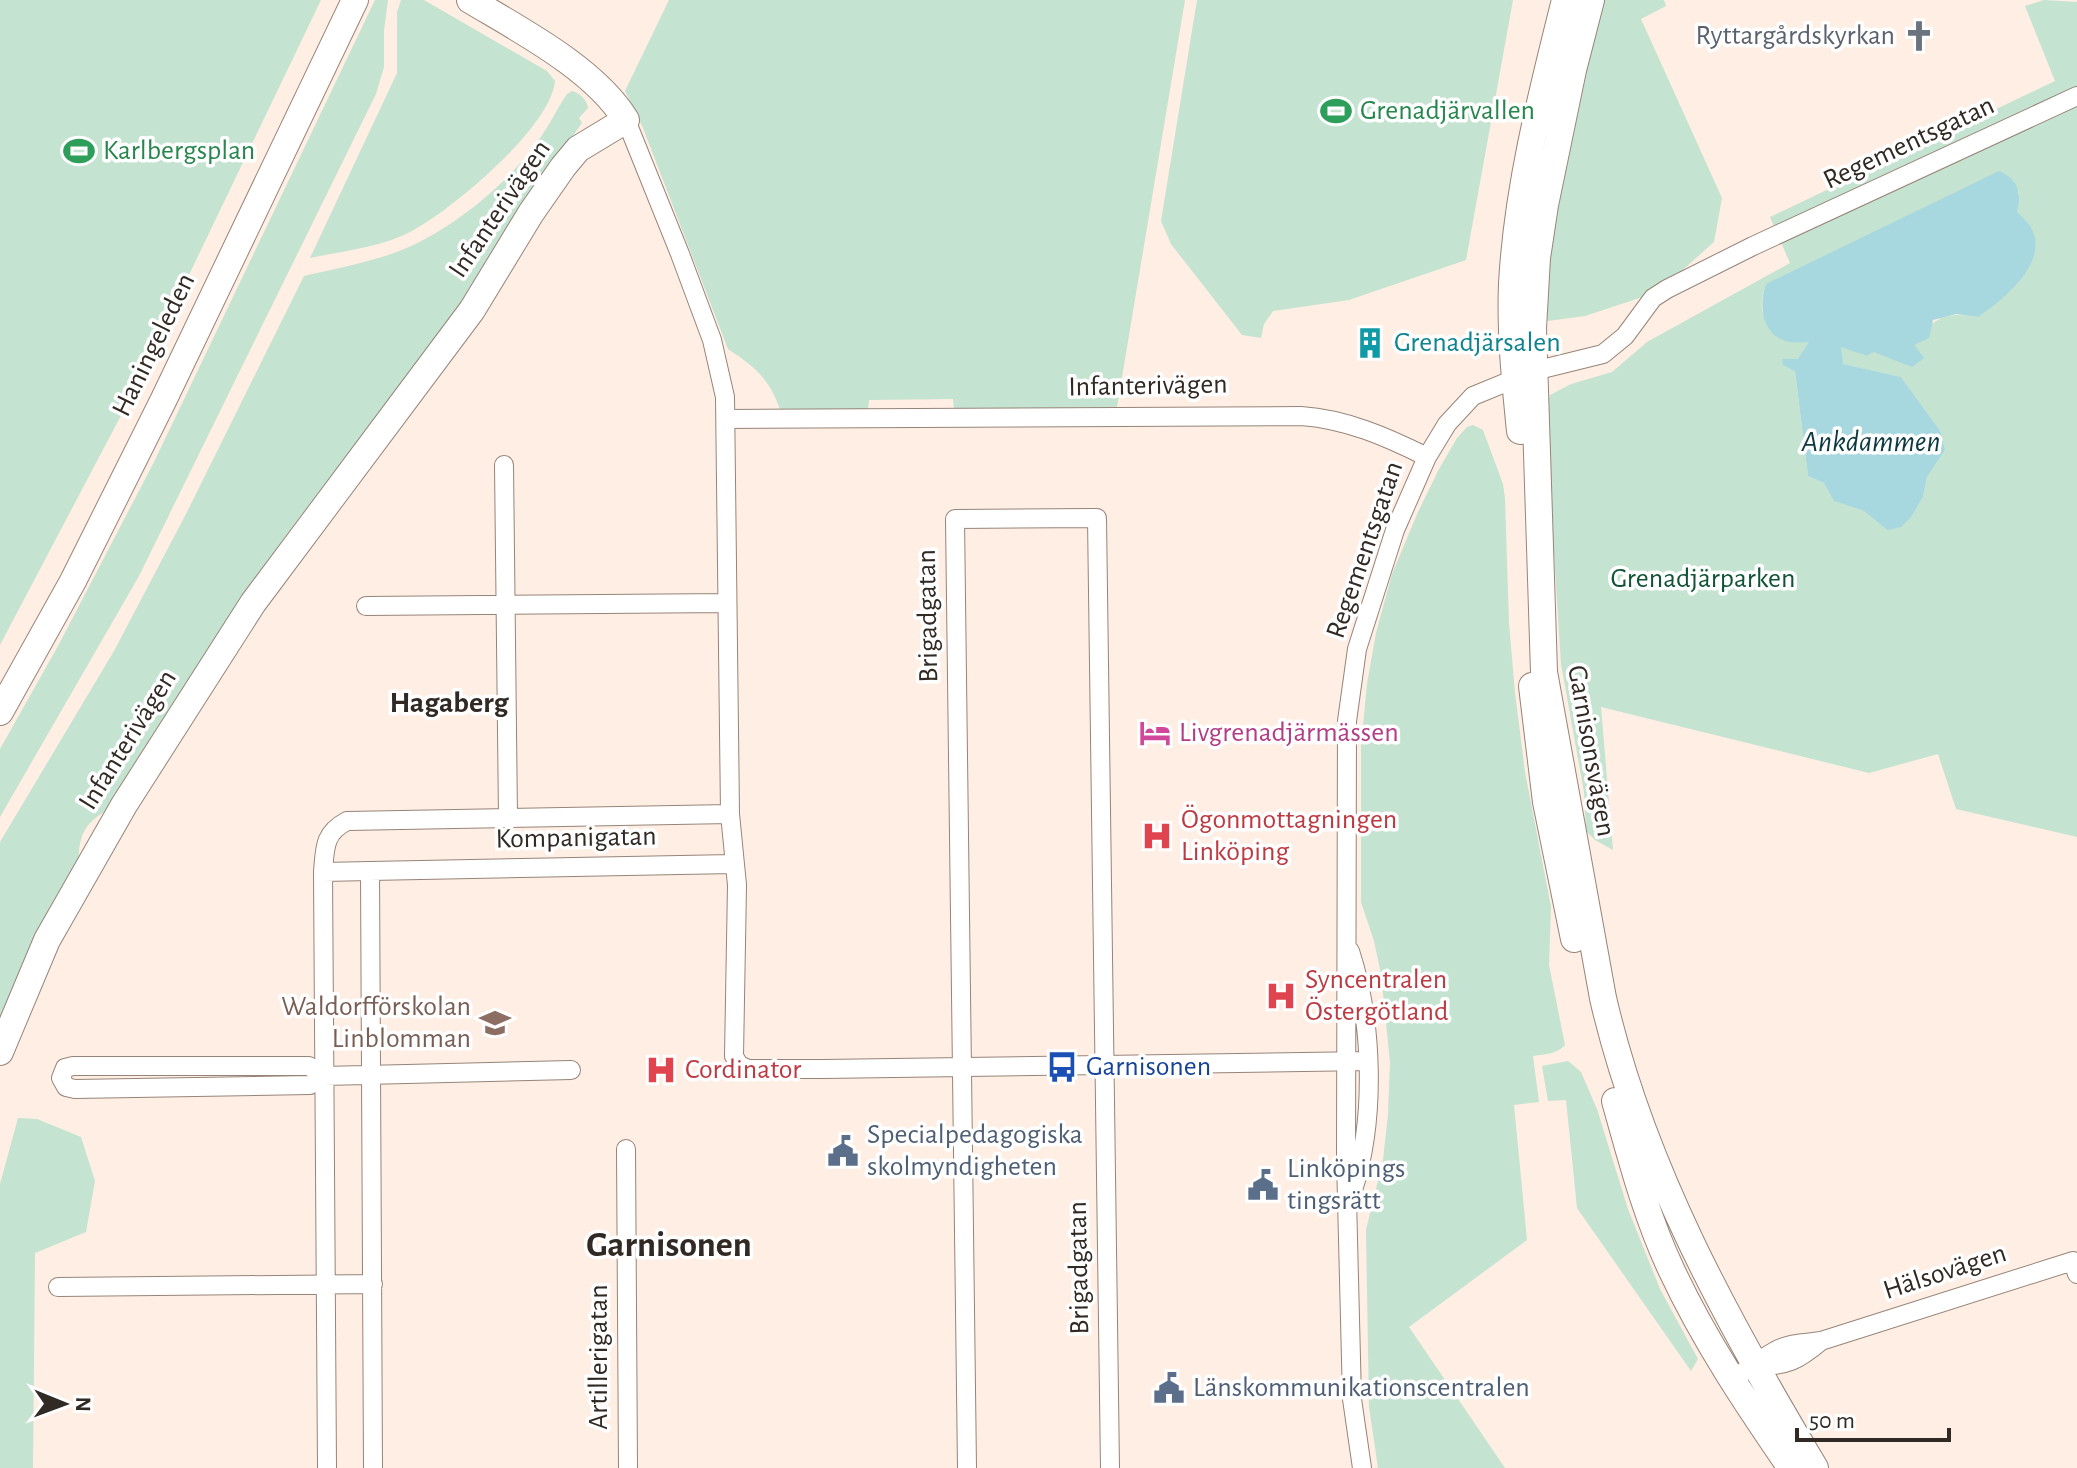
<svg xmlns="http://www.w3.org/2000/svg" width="2077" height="1468" font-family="'Alegreya Sans',sans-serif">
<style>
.green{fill:#c4e3d1;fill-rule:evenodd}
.water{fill:#a7d7df}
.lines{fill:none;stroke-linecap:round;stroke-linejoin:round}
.street-casing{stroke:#978478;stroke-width:20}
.secondary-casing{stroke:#978478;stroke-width:28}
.street{stroke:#fff;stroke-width:18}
.secondary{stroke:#fff;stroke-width:26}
.labels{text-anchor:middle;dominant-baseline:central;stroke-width:7;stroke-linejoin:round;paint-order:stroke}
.worship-label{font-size:28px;fill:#5b616d;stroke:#fff;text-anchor:end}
.leisure-label{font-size:28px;fill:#27864d;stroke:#fff;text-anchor:start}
.street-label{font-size:28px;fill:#302924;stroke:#fff}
.culture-label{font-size:28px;fill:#0d838f;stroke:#fff;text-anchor:start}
.park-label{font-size:28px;fill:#115336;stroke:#fff}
.hotel-label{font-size:28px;fill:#b23c85;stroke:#fff;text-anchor:start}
.health-label{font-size:28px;fill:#be3a42;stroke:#fff;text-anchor:start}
.education-label{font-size:28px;fill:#785e54;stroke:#fff;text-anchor:end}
.transit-label{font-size:28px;fill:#164399;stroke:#fff;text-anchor:start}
.service-label{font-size:28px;fill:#4e5e75;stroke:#fff;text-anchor:start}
.water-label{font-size:30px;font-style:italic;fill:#0c3a40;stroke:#fff}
.neighbourhood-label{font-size:30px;font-weight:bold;fill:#302924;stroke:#fff}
.district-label{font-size:36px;font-weight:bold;fill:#302924;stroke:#fff}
</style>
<rect width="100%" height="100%" fill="#feeee3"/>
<!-- green -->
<path class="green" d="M0,0h321l-195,406 -126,239z
M375,0h13l-4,31v36l-8,27 -237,482 -139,241v-68l58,-103 96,-184z
M401,0h23l123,71 8,10c-4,46 -102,128 -143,150 -30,16 -69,20 -102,27l87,-185v-61z
M669,0h516l-68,407 -163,2 -1,-10 -84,1 -1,10 -88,-1c-12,-32 -25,-42 -52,-60l-85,-221 -18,-37z
M1197,0h316l-47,260 -117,40 -76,11 -9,13 -3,14 -19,-3 -71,-91 -10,-23z
M1601,0h63l2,6 -25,13 81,179 -8,44 -56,50 -73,24 -37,5 -4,-10 3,-71z
M2044,0l33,2v835l-121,-28 -18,-55 -69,19 -268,-66 12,143 -18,-10 -9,-9 -2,-39 -23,-128 -16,-253 5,-16 21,-11 41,-12 35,-30 143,-79 -20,-46 285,-136 -30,-75zM2019,191l-2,21 -39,105c-36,-6 -43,1 -65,28l-39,7 -7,4 -26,-10 1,18 59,13 40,55 4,18 -18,27 -4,20 -11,19 -25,14 -23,-19 -29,-10 -11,-18 -16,-7 -13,-105 15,-29h-21c-23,-20 -34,-26 -23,-58z
M572,91c8,2 15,9 16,17l-9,10 3,5 -62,88 -62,97 -174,230 -69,101 -106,170c-25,14 -31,27 -30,55l-79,159v-181l114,-191 72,-137 118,-238c25,-6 52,-11 78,-19 57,-16 122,-68 156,-116 11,-15 19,-32 29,-47z
M1473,425l10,5 20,54 2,14 4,125 6,70 10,79 26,135 -2,58 16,80c-8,9 -20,9 -32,11l6,46 -25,3 13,135 -118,87 96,141h-127l-9,-61 -3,-177 17,-70 5,-45 2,-53 -9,-88 -7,-33 -13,-39v-155l6,-63 9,-51 16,-59 26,-62 21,-43 18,-31 10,-11z
M1568,1061l13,11 16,37 31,100 32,80 38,70 -7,12 -114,-163 -11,-108 -18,1 -6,-35z
M18,1118l19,1 44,18 14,44 -9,51 -51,21 -2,215h-33v-284z"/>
<!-- water -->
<path class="water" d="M1999,171c19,8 23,22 18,41 4,4 10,9 13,14 22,35 -27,74 -52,91l-22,-3 -23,6 -4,18 -15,7 10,13 -12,9 -38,-15 -7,4 -26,-9 2,17 58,13 40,55 4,18 -18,27 -4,20 -11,19 -11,11 -14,3 -23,-19 -30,-10 -10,-18 -16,-7 -13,-105 -12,-6 -1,-6h16l11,-17c-5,0 -13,1 -19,0 -28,-5 -32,-36 -24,-58z"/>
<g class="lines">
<defs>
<path id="street" d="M626,120l54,134 32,86 13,57 5,417 7,71 -3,171 5,9 9,4h75l545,-8
M726,419l575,-3c45,3 86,21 126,41
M504,465l4,353
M366,606l361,-3
M323,872l47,-1
M1350,951c23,71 26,167 3,239
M73,1066h236l15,10 -14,9 -235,4 -9,-2 -5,-9 4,-10z
M324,1076l247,-6
M626,1149l2,319
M58,1287l315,-3
M1756,1366c31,0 41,-5 65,-25
M1730,1380c17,-9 30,-21 45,-29 14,-8 31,-8 46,-10l252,-80 4,13
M327,1468l-4,-596c2,-25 1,-39 24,-51l383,-7
M373,1468l-3,-597 363,-7
M967,1468l-12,-949 142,-1 13,950
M1362,1468l-10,-69 -6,-240 1,-438 10,-72 38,-119 32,-73 20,-33 26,-28 61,-25 69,-17 22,-18 28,-38 14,-9 86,-43 324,-150"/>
<path id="secondary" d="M1591,0l-18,70 -28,135 -8,53 -4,70 11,344 59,326c39,169 124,323 212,470
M1520,431c-5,-49 -10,-98 -8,-147 5,-96 30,-192 53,-284
M1532,686l14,116 28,137
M0,712l73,-131 90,-180 192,-401
M0,1052l47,-112 77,-135 129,-202 219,-293 59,-97 32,-46 15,-18 48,-29c-31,-51 -106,-90 -156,-120
M1615,1101c16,57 31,115 56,168 33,71 76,135 120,199"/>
</defs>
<!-- street casing -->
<use href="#street" class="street-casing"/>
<!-- secondary casing -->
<use href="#secondary" class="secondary-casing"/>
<!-- street -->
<use href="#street" class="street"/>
<!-- secondary -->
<use href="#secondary" class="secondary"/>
</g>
<!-- icons -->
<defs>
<symbol id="church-bare" viewBox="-9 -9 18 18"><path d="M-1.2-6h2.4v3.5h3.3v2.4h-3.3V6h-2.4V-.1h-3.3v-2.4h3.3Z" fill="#6b7280" stroke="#fff" stroke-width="2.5" paint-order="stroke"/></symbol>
<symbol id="stadium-bare" viewBox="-9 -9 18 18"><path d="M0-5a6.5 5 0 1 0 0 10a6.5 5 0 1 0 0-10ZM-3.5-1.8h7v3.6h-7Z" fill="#2e9e5b" stroke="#fff" stroke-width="2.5" paint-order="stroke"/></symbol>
<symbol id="building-bare" viewBox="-9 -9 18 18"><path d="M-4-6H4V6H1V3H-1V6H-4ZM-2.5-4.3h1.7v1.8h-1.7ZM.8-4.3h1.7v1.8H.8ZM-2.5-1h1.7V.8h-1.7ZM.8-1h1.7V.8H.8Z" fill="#0f9aa8" stroke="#fff" stroke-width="2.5" paint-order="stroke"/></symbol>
<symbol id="hotel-bare" viewBox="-9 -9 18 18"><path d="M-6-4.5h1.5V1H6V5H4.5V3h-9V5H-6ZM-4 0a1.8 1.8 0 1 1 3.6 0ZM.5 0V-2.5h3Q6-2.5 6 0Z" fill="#d1479c" stroke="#fff" stroke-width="2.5" paint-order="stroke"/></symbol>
<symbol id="hospital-bare" viewBox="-9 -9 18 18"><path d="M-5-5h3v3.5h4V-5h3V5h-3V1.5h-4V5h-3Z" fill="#e0444e" stroke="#fff" stroke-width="2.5" paint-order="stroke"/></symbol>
<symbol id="school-bare" viewBox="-9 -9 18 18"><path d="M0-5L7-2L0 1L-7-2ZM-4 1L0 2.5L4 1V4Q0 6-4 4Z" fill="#8d6e63" stroke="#fff" stroke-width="2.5" paint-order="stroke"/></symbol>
<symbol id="bus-bare" viewBox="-9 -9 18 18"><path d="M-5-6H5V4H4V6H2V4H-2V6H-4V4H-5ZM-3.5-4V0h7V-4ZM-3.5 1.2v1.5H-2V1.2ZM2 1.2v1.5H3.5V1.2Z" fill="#1a4fb4" stroke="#fff" stroke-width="2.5" paint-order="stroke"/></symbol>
<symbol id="civic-bare" viewBox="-9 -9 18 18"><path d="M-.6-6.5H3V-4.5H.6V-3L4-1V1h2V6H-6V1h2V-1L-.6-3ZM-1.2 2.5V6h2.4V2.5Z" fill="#5c6f8a" stroke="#fff" stroke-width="2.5" paint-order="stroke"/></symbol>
</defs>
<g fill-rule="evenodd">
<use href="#church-bare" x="1897" y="14" width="44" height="44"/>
<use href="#stadium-bare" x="1314" y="89" width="44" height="44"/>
<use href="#stadium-bare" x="57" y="129" width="44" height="44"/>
<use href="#building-bare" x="1348" y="321" width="44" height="44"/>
<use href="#hotel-bare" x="1133" y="711" width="44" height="44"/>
<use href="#hospital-bare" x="1135" y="814" width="44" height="44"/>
<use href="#hospital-bare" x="1259" y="974" width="44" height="44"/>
<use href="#school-bare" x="473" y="1001" width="44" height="44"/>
<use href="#bus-bare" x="1040" y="1045" width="44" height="44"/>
<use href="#hospital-bare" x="639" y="1048" width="44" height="44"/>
<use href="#civic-bare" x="821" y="1129" width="44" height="44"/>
<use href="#civic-bare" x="1241" y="1163" width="44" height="44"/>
<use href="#civic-bare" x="1147" y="1366" width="44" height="44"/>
</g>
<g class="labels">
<!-- worship labels -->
<g class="worship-label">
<text x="1895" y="36">Ryttargårdskyrkan</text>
</g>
<!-- leisure labels -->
<g class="leisure-label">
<text x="1360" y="111">Grenadjärvallen</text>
<text x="103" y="151">Karlbergsplan</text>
</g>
<!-- street labels -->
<g class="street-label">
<text transform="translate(1909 143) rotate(-25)">Regementsgatan</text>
<text transform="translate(500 209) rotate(-56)">Infanterivägen</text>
<text transform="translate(154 345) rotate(-64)">Haningeleden</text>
<text transform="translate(1148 386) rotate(-1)">Infanterivägen</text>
<text transform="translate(1365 550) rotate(-71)">Regementsgatan</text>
<text transform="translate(928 616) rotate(-91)">Brigadgatan</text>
<text transform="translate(128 740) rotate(-58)">Infanterivägen</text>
<text transform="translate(1591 751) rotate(80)">Garnisonsvägen</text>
<text transform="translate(576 838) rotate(-1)">Kompanigatan</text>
<text transform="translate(1079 1268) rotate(-91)">Brigadgatan</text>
<text transform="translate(1945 1272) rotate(-18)">Hälsovägen</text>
<text transform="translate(599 1357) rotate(-90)">Artillerigatan</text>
</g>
<!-- culture labels -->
<g class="culture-label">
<text x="1394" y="343">Grenadjärsalen</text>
</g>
<!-- park labels -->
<g class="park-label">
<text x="1703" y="579">Grenadjärparken</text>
</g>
<!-- hotel labels -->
<g class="hotel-label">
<text x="1179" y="733">Livgrenadjärmässen</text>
</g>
<!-- health labels -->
<g class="health-label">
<text x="1181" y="820">Ögonmottagningen<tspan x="1181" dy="32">Linköping</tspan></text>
<text x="1305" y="980">Syncentralen<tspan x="1305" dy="32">Östergötland</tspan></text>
<text x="685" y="1070">Cordinator</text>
</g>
<!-- education labels -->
<g class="education-label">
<text x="471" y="1007">Waldorfförskolan<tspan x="471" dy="32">Linblomman</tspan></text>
</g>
<!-- transit labels -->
<g class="transit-label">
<text x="1086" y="1067">Garnisonen</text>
</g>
<!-- service labels -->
<g class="service-label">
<text x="867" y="1135">Specialpedagogiska<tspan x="867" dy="32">skolmyndigheten</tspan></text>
<text x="1287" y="1169">Linköpings<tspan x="1287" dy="32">tingsrätt</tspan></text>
<text x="1193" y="1388">Länskommunikationscentralen</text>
</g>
<!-- water labels -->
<g class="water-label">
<text x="1871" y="442">Ankdammen</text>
</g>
<!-- neighbourhood labels -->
<g class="neighbourhood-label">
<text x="449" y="703">Hagaberg</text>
</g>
<!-- district labels -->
<g class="district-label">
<text x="669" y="1245">Garnisonen</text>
</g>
</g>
<!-- north arrow -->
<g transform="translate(64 1404) rotate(91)" stroke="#ffffff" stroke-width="6" paint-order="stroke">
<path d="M0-6L14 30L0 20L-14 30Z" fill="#302924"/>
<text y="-12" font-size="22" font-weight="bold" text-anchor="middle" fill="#302924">N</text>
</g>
<!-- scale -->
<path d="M1797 1428v12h152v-12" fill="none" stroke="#302924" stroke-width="4"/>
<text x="1809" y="1428" font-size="24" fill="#302924" stroke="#ffffff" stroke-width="6" paint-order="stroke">50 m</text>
</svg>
